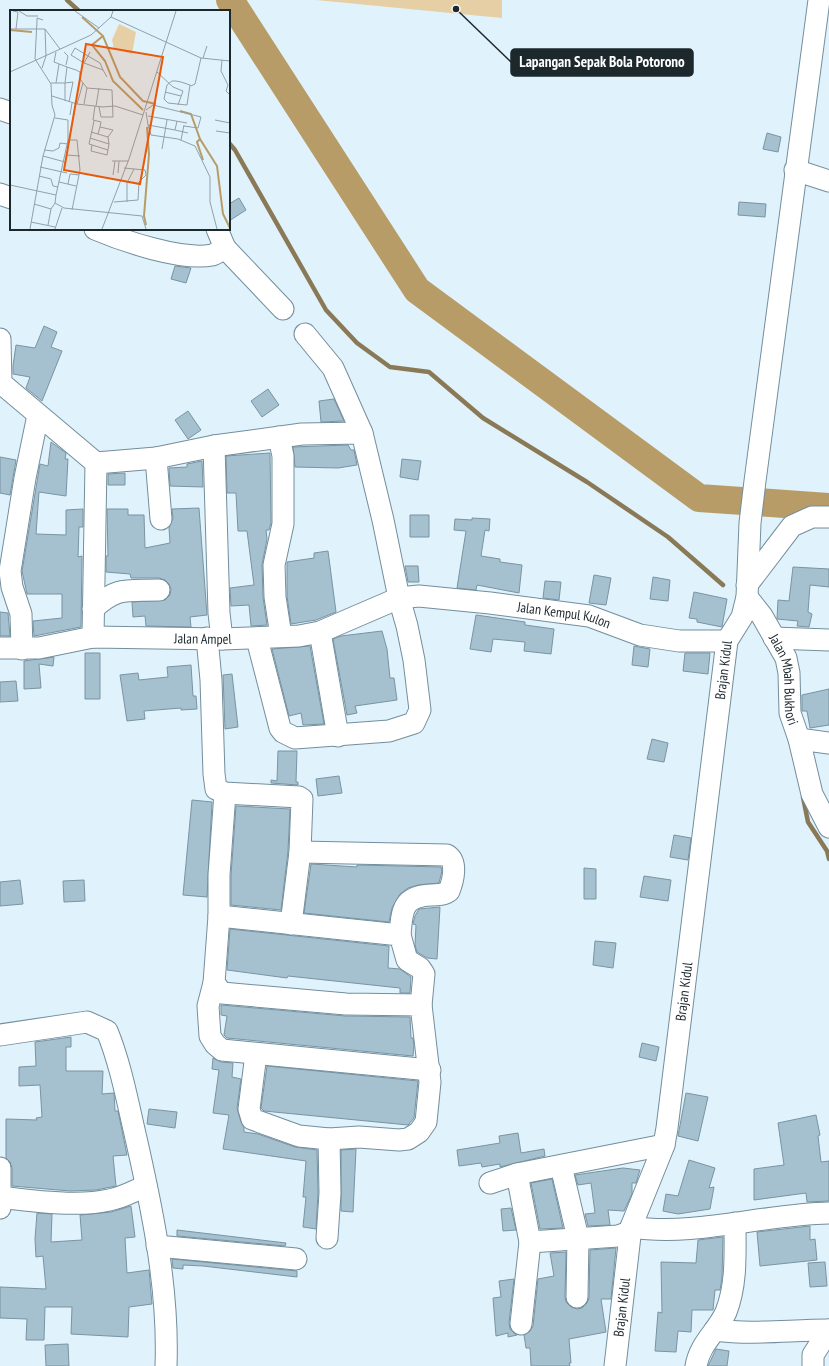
<svg xmlns="http://www.w3.org/2000/svg" width="829" height="1366" font-family="'PT Sans Narrow',sans-serif">
<style>
.green{fill:#e7cfa5}
.lines{fill:none;stroke-linecap:round;stroke-linejoin:round}
.stream{stroke:#8a7956;stroke-width:4.5}
.river{stroke:#b89c68;stroke-width:28}
.building{fill:#a5c1d0;stroke:#7994a2}
.minor-casing{stroke:#738e9c;stroke-width:23}
.minor{stroke:#fff;stroke-width:21}
.labels{text-anchor:middle;dominant-baseline:central;stroke-width:3.5;stroke-linejoin:round;paint-order:stroke}
.street-label{font-size:14px;fill:#1d282d;stroke:#fcfcfc}
.inset-river{fill:none;stroke:#b89c68;stroke-width:2}
.inset-road{fill:none;stroke:#92a1a9;stroke-width:1}
.view{fill:#e8590c;fill-opacity:0.15;stroke:#e8590c;stroke-width:2}
.inset-edge{fill:none;stroke:#1d282d;stroke-width:2}
.leader{fill:none;stroke:#1d282d;stroke-width:1.5}
.callout-dot{fill:#1d282d;stroke:#fcfcfc;stroke-width:1.5}
.callout{fill:#1d282d;stroke:#1d282d;stroke-width:1.5}
.callout-label{font-size:15px;text-anchor:middle;font-weight:bold;fill:#fff}
</style>
<rect width="100%" height="100%" fill="#e0f2fb"/>
<!-- green -->
<path class="green" d="M316,0h186v18z"/>
<g class="lines">
<!-- stream -->
<path class="stream" d="M67,0l12,11
M229,143l6,7 91,160 31,33 33,24 39,5 54,46 104,64 81,55 55,48
M803,797l5,25 19,29 2,8"/>
<!-- river -->
<path class="river" d="M230,0l187,290 282,208 130,9"/>
</g>
<!-- building -->
<path class="building" d="M767,133l14,4 -3,15 -15,-3z
M239,198l7,12 -17,11v-17z
M739,202l27,2 -1,13 -27,-2z
M175,266l16,2 -5,15 -15,-4z
M44,326l13,6 -6,15 11,4 -20,50 -16,-13 4,-11 -17,-3v-8l3,-21 19,3z
M268,389l11,16 -17,12 -11,-16z
M334,399l10,22 -23,1 -2,-21z
M188,411l13,19 -13,9 -13,-19z
M51,442l15,11 -1,6h3l-2,37 -27,-4 -3,42 30,1v-25l17,-1v18h-4l-1,30 4,-1 -1,71 -47,9 -1,-15 29,-3v-24h-35l-5,-23 18,-107 8,2z
M348,445l3,5h3l3,15 -19,3 -43,-1 -2,-20z
M270,453l1,70 -2,7h-3l1,9 -5,26 1,32 4,28 -16,1 -2,-21 -18,1 -1,-18 24,-3 -7,-54h-9l-2,-38h-9l-1,-37z
M0,457l16,3 -6,35 -10,-2z
M402,459l19,2 -3,19 -18,-3z
M202,461l1,26 -33,-1 -1,-18 18,-1v-3z
M125,473v12h-17v-11z
M199,508l8,107 -17,2 1,10 -45,-1 -1,-10 -12,1 -1,-15 33,-2 5,-5 1,-6 -2,-5 -4,-4 -6,-2h-28l-1,-4 -24,-2v-16h2l-1,-47h21v6h16l1,33 25,-5 -1,-15 4,-10 -1,-9z
M410,515h19v22h-19z
M472,518l18,1 -1,12 -4,-1 -4,26 19,3v3l22,3 -3,28 -42,-8 -1,5 -19,-2 9,-57 -12,-1 1,-11 17,1z
M328,551l8,61 -20,8 -25,4 -4,-28v-34l27,-4v-5z
M405,566h13l1,16h-11z
M793,567l36,2v18l-19,-2 -2,27 4,2 -3,13 -12,-1 1,-5 -21,-2 1,-19 11,1z
M594,575l17,3 -5,27 -17,-2z
M653,577l17,3 -2,21 -18,-2z
M545,581l16,1 -2,18 -16,-2z
M694,592l33,7 -5,28 -25,-5v-3l-8,-1z
M0,612l8,1 2,23h-10z
M476,615l49,7v3l29,4 -3,25 -27,-3 1,-9 -32,-3 -2,13 -21,-3z
M382,631l5,18 3,29h4l3,22 -42,6 2,7 -10,2 -14,-76 8,-3z
M310,646l14,78 -21,1 -2,-12 -12,3 -17,-67z
M634,646l16,3 -2,18 -16,-2z
M85,653h15v46h-15z
M685,653h25l-2,21 -25,-3z
M54,657l-1,9 -14,-2 2,24 -17,1v-28z
M191,665l2,31h3l1,13 -16,1v-2l-37,3 1,8 -18,2 -7,-46 18,-2 1,7 29,-3 -1,-10z
M232,674l6,53 -13,2 -2,-54z
M16,681l2,20 -18,1v-20z
M829,689v36l-19,3 -3,-17h-5v-16z
M652,739l16,4 -4,19 -17,-3z
M278,751h19l-1,31h2v3l-27,-2v-3l6,1z
M339,776l3,17 -24,3 -2,-17z
M192,800l20,2 -5,95 -24,-2z
M236,806l54,3 -2,42 -7,59 -50,-5v-30z
M674,835l17,3 -3,22 -18,-3z
M311,864l46,3v-2l84,2 1,4 -3,12 -21,2 -10,3 -8,6 -8,14 -3,14 -85,-9z
M584,868l12,1v30h-12z
M644,876l27,4 -3,21 -28,-4z
M20,880l3,24 -23,2v-24z
M84,880l1,21 -21,1 -1,-21z
M440,907l-3,52 -10,-1 -10,-6 -2,-7 1,-20 -3,-1 2,-8 4,-7z
M230,929l159,17 -1,22 12,1 11,8 -1,16h-10v-5l-112,-12 -1,2 -60,-8z
M595,941l21,2 -3,25 -20,-3z
M221,1005l124,11 65,1 1,21h2l1,7 -1,11 -186,-18 -3,-3 3,-19 -6,-1z
M71,1037v10h-5v24h37l-1,23 12,-1 1,18h3l9,44 -14,1 3,30 -20,4 -26,1 -58,-5v-18l-2,-6 -4,-4v-39l31,1 -1,-2 6,-1 -2,-32 -21,1v-19l17,-1 -1,-24z
M642,1043l17,4 -3,14 -17,-4z
M213,1058l8,4 12,1 -1,14 9,2 -4,29 4,14 3,6v4l14,2 37,13 22,3 1,43 -2,36 -13,-2 3,-30h-3l3,-36 -83,-12 6,-34 -16,-2 6,-43 -7,-1z
M267,1066l151,15 -4,37 -6,7 -144,-14 -3,-3z
M686,1093l22,4 -10,44 -20,-5z
M149,1109l28,3 -2,16 -28,-4z
M816,1115l4,20 -2,1 3,26 8,-1v40l-22,1 -1,-9 -52,7v-31l30,-4 -6,-42z
M518,1133l3,20 23,-4 1,7 -45,11v-3l-18,3 -1,-4 -22,3 -2,-16 43,-7 -1,-7z
M356,1149l-3,63 -12,-1v-61z
M689,1160l26,8 -6,20 5,-1 -4,22 -32,5 -15,-3 3,-17 12,2z
M623,1168l17,2 -4,13h-4v11l-8,17 -16,-1 2,15 -22,1 -3,-12 10,-1 -4,-30 -13,2 -3,-10z
M552,1179l11,49 -23,1 -9,-46z
M131,1206l4,31 -10,1 2,35 22,-3 3,34 -23,3 -1,30 -57,-3 1,-27h-27l-1,33h-18l1,-21 -27,-1v-31l46,2 -3,-33 -7,1 -1,-18 2,-26 15,1 -1,28 31,-2 -2,-25 31,-3z
M511,1208l5,22 -13,1 -2,-22z
M810,1226v14l5,-1 2,21 -57,6 -3,-34z
M177,1230l109,13 -1,3 -108,-10z
M723,1237l-1,41 -2,12h-5l-2,20h-21l-1,22 -13,-1 -2,21 -21,-1 3,-39 4,1 -1,-51 35,1 2,-23z
M616,1248l-5,51h-10l5,33 -37,7 2,24h-2l1,3h-39l-1,-18h-4l-2,-13 6,-4 3,-5 5,-47 16,-3 -4,-23 16,-1 -1,45 1,5 5,5 6,2 5,-1 5,-5 2,-5 1,-48z
M172,1259l125,12v6l-94,-11 -20,-1v4l-10,-1z
M825,1262l2,24 -17,1 -2,-24z
M514,1279l-5,44 1,6 7,6 -9,2v-4l-12,3 -3,-38 8,-1 -2,-16z
M68,1344l1,22h-23l-1,-21z
M716,1349l13,2 -2,15h-19z"/>
<g class="lines">
<defs>
<g id="minor">
<path d="M0,109l11,4"/>
<path d="M795,170l34,11"/>
<path d="M0,194l11,4"/>
<path d="M95,229c28,12 87,32 117,26 4,-1 9,-5 13,-7l58,61"/>
<path d="M217,229l8,19"/>
<path d="M305,334l28,34 29,65"/>
<path d="M0,339l1,44 95,80 60,-5 58,-12 88,-12 60,-1 21,87 16,78 8,28 7,34 6,50 -6,13 -25,8 -94,7 -12,-6 -3,-4 -23,-89"/>
<path d="M279,437l4,19v68l-9,41 1,32 6,39"/>
<path d="M214,446l5,167 3,26"/>
<path d="M156,458l5,61"/>
<path d="M747,585l45,-59 20,-9h17"/>
<path id="s1" d="M747,597l15,19 24,42 3,15 1,40 9,26 30,4"/>
<path d="M93,609c24,-23 34,-18 66,-19"/>
<path d="M320,632l18,104"/>
<path d="M93,637l3,-174"/>
<path d="M207,638l4,42 3,94 2,15 9,4 74,4 3,2 -2,53"/>
<path d="M774,638l55,2"/>
<path id="s2" d="M0,648h39l54,-11 129,2 77,-3 21,-4 79,-34 20,-2 71,7 99,13 51,19 39,6h48"/>
<path d="M22,649l-1,-35 -9,-27 -2,-16 15,-93 13,-63"/>
<path d="M799,739l13,55 17,33"/>
<path d="M225,793l-6,82v41l-5,67 -6,23 2,30 5,8 7,6 208,20"/>
<path d="M219,916l181,19 7,25 13,8 4,6 -3,31"/>
<path d="M291,924l9,-72 147,3c11,7 6,26 2,36 -5,4 -11,4 -18,4 -29,1 -29,16 -31,40"/>
<path d="M214,983l8,10 124,11 75,1 9,77 -4,40 -7,10 -11,7 -9,1 -40,-3 -30,2 -30,-3 -47,-17 -3,-10 7,-55"/>
<path d="M0,1035l87,-13 20,9c12,29 19,63 26,94 18,78 36,161 33,241"/>
<path d="M561,1166l17,72 -1,59"/>
<path d="M0,1168v40"/>
<path d="M517,1174l13,68 -9,82"/>
<path d="M490,1183l27,-9 147,-29"/>
<path d="M1,1197c28,4 80,10 108,3 13,-2 25,-9 37,-14"/>
<path d="M631,1227c64,10 133,-13 198,-14"/>
<path d="M327,1238l3,-45 -1,-54"/>
<path d="M530,1242l88,-6 12,-4"/>
<path d="M157,1246l139,13"/>
<path d="M715,1330c37,5 75,0 113,0"/>
<path id="s3" d="M615,1366l16,-139 33,-82 3,-17 60,-487 15,-24 5,-20 3,-74 5,-42 64,-481"/>
<path d="M696,1366c4,-23 21,-34 30,-54 11,-28 9,-59 9,-89"/>
<path d="M813,1366v-11l16,-25"/>
</g>
</defs>
<!-- minor casing -->
<use href="#minor" class="minor-casing"/>
<!-- minor -->
<use href="#minor" class="minor"/>
</g>
<g class="labels">
<!-- street labels -->
<g class="street-label">
<text stroke="none"><textPath href="#s2" startOffset="574">Jalan Kempul Kulon</textPath></text>
<text stroke="none"><textPath href="#s2" startOffset="204">Jalan Ampel</textPath></text>
<text stroke="none"><textPath href="#s3" startOffset="707">Brajan Kidul</textPath></text>
<text stroke="none"><textPath href="#s1" startOffset="93">Jalan Mbah Bukhori</textPath></text>
<text stroke="none"><textPath href="#s3" startOffset="383">Brajan Kidul</textPath></text>
<text stroke="none"><textPath href="#s3" startOffset="59">Brajan Kidul</textPath></text>
</g>
</g>
<!-- overview -->
<g transform="translate(10 10)">
<rect width="220" height="220" fill="#e0f2fb"/>
<path d="M109,14l17,8 -4,22 -18,-5 -2,-9z" fill="#e7cfa5"/>
<path class="inset-river" d="M72,7l21,19 17,41 23,24 13,3M0,20l22,2M93,26l-11,9 13,16 8,20 30,29M170,101l11,3 9,25 17,27 6,48 7,14M190,129l-3,3 6,18M136,215l-2,-9 5,-62 -2,-27"/>
<path class="inset-road" d="M3,1l5,1 -2,17M9,1l8,5h11M65,1l24,17M101,7l90,41 29,3M0,19h35l15,20M46,42l-2,10 13,5M54,42l4,4 -2,9M193,48l4,-12M212,50l-1,11 7,14 -2,6 4,4M74,53l-13,-8 4,-7 13,8 2,-4M32,58l4,-12 -1,-27M93,60l-3,-7 -12,-7 -4,7 19,7 4,7M0,62l81,-37 20,-18 2,-6M147,62l16,15 10,4 -5,14M41,73h14l2,-16 9,3 4,2v7l7,9 25,2 1,27h-12l-2,-10M46,73l3,-19M180,75l-3,20 -19,-2 -4,-4 3,-14 5,-4h4l5,1 9,3 1,1 4,-2 6,-26M155,82l16,4M42,86l25,8 26,3 12,-1 28,9M55,91v-18l8,-1 -4,20M67,94l6,-21M74,94l3,-16M85,96l-2,14 8,2 -1,5M86,96l3,-18M136,100l7,-5 48,12 -3,11 -14,-2M136,102l2,13 27,5 2,-9M60,105l2,-12M138,106l39,7M45,108l13,2v20M205,110l15,3M84,111l-5,23 19,6M138,115l3,10 27,4 17,7 15,31v25l7,27M165,120l13,3M206,121l14,2M81,122l17,5 1,7M88,124l2,-7 13,3 -5,7M80,128l19,6 -2,11 -16,-4 1,-6M171,130l3,-15M152,139l5,-29M34,140l9,1 6,-3 1,-5 8,1M56,145l14,1M33,146l22,6M102,151h16M30,157l27,6M108,163l1,-12M103,165l2,-14M29,166l12,3 2,7 5,1M49,172l17,4M58,174l2,-10 9,1M0,175l46,10 -1,8 9,5 78,8 4,13M46,185l12,-55h9l3,30 -8,40M104,192l24,-2 1,-18 7,-7 -1,-5 -21,-2M117,192v-19l7,-14M24,194l17,5 4,-6M21,212l24,5M38,215l3,-16M20,219l13,-73 12,-41 -3,-10 -1,-21 -16,-25 2,-38v-3l6,2M45,219l7,-21M92,219l27,-70 47,-148"/>
<path class="view" d="M76,34l77,13 -23,127 -76,-14z"/>
<rect width="220" height="220" class="inset-edge"/>
</g>
<!-- callouts -->
<path class="leader" d="M456 9L511 62"/>
<circle class="callout-dot" cx="456" cy="9" r="4"/>
<rect class="callout" x="511" y="49" width="182" height="27" rx="4"/>
<g class="callout-label">
<text x="602" y="67">Lapangan Sepak Bola Potorono</text>
</g>
</svg>
